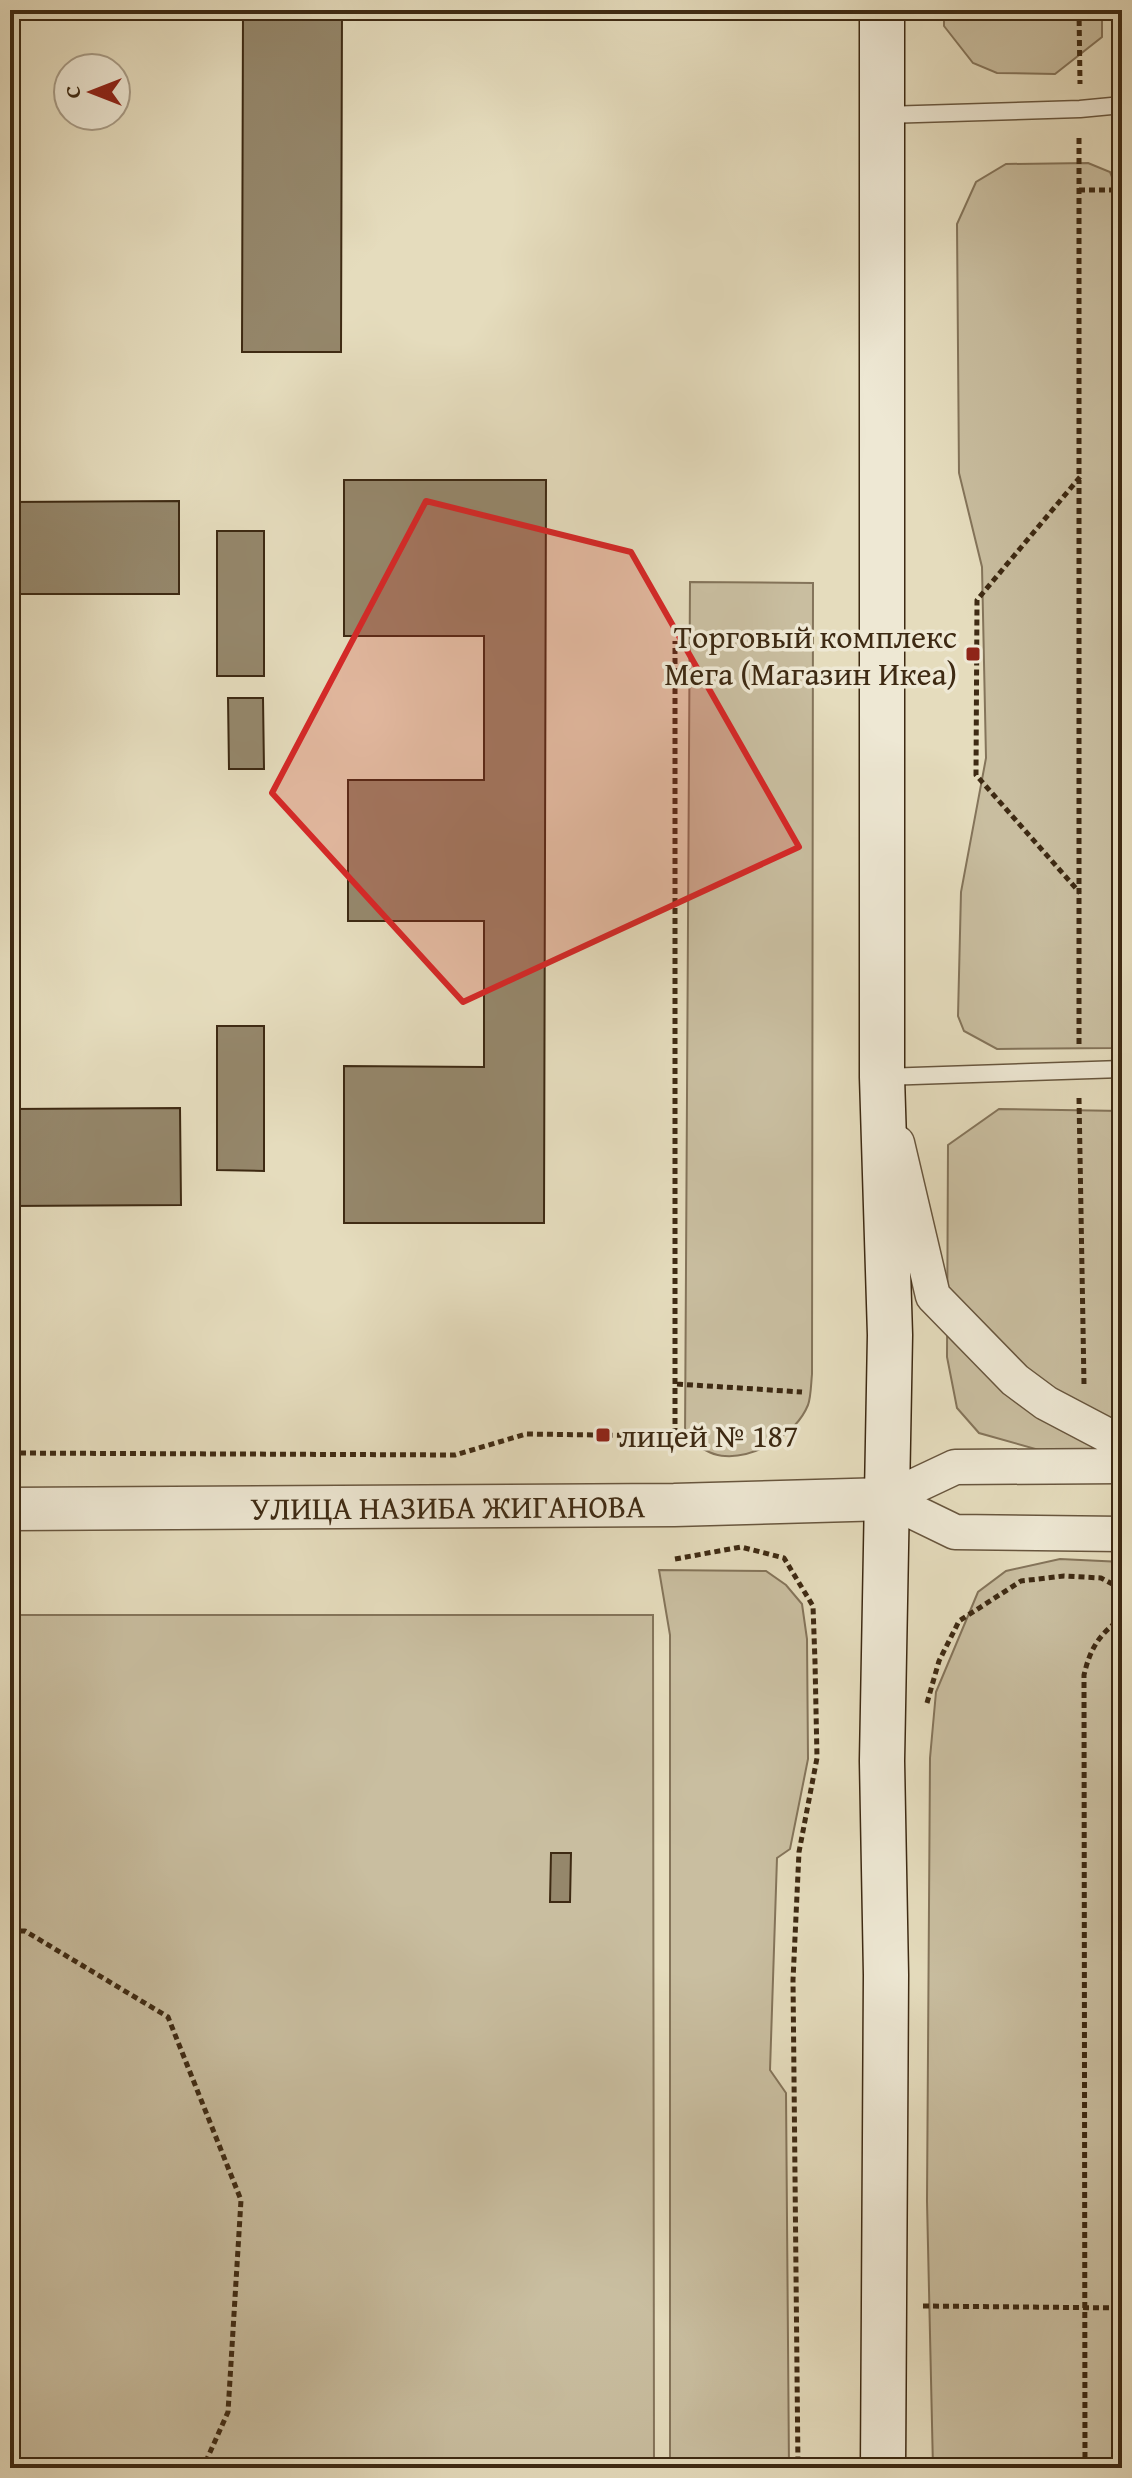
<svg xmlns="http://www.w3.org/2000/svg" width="1132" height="2478" font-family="'Gentium Book Plus',serif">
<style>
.green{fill:#c9bea0;stroke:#84745a;stroke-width:2}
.building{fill:#95876b;stroke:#3e2a13;stroke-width:2}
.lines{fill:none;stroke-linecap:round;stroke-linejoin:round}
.service-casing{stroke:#68563e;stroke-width:19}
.minor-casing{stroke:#68563e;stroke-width:37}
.tertiary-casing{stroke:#68563e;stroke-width:45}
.secondary-casing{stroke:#3e2a13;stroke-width:47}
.path{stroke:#3e2a13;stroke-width:5;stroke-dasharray:6 4;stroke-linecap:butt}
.service{stroke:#eee8d4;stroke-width:16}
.minor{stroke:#eee8d4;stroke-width:34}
.tertiary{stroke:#eee8d4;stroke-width:42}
.secondary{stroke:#eee8d4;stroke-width:44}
.marked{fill:#d62828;fill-opacity:0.2;stroke:#d62828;stroke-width:6;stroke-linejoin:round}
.poi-dot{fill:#8f2418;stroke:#eee8d4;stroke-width:3}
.labels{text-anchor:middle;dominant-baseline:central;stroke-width:7;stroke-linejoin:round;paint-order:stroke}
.poi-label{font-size:32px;fill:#3e2a13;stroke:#eee8d4;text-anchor:end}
.street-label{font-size:32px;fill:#3e2a13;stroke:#eee8d4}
</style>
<rect width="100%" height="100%" fill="#e5dcbd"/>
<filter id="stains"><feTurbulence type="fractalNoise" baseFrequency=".0025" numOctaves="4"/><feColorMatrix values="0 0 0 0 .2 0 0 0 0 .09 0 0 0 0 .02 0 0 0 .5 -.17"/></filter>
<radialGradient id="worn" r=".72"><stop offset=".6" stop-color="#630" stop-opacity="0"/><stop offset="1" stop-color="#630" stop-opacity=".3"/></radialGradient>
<!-- green -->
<path class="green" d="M944,10h158v27l-47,37 -58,-1 -24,-10 -29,-37z
M1088,163l22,9 12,31v828l-9,17 -116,1 -33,-18 -6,-15 3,-124 25,-134 -4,-191 -23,-94 -2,-249 19,-42 30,-18z
M690,582l123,1 -1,791c-1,10 -1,23 -4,31 -12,29 -52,53 -83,51 -14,0 -28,-11 -40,-17z
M999,1109l123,2v334l-20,4 -56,3 -67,-19 -22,-25 -10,-51 1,-212z
M1060,1559l62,3v112l-9,12 -1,782h-179l-6,-267 3,-443 6,-66 42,-100 28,-21z
M659,1570l107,1 20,14 16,19 5,35 1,120 -18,90 -13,9 -7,212 16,23 3,375h-119v-833z
M10,1615h643l1,853h-644z"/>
<!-- building -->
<path class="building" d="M243,10h99l-1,342h-99z
M344,480h202l-2,743h-200v-157l140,1v-146h-136v-141h136v-144h-140z
M179,501v93h-169v-92z
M217,531h47v145h-47z
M228,698h35l1,71h-35z
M217,1026h47v145l-47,-1z
M180,1108l1,97 -171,1v-97z
M551,1853h20l-1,49h-20z"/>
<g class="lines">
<defs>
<path id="service" d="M884,115l196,-6 42,-4
M883,1077l239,-8"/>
<path id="minor" d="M897,1143l36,153 82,84 31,23 76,40
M887,1499l68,33 167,2
M887,1499l68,-32 167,-1"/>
<g id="tertiary">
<path id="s1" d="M10,1509l664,-4 213,-6"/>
</g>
<path id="secondary" d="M882,10v1067l8,258 -8,426 4,214 -3,493"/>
</defs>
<!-- service casing -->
<use href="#service" class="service-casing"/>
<!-- minor casing -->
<use href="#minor" class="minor-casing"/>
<!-- tertiary casing -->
<use href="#tertiary" class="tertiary-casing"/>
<!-- secondary casing -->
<use href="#secondary" class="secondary-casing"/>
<!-- path -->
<path class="path" d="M1079,10l1,74
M1079,190h43
M1080,477l-103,123 -1,175 104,118
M1079,1044v-910
M1079,1098l5,286
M677,1384l125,8
M10,1453l445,2 71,-21 149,2v-795
M675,1559l66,-12 43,11 29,48 2,56 2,96 -18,94 -6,128 5,488
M927,1703l12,-42 20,-40 62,-40 43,-5 37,2 21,11
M10,1931h15l143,86 73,183 -13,212 -25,56
M923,2306l199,2
M1085,2468l-1,-793c6,-26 15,-41 38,-57"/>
<!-- service -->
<use href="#service" class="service"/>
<!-- minor -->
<use href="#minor" class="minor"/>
<!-- tertiary -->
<use href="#tertiary" class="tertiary"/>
<!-- secondary -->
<use href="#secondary" class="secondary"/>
</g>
<!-- marked area -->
<path class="marked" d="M426,501l205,51 168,295 -336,155 -191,-209z"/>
<!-- markers -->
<g class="poi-dot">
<rect x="965" y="646" width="16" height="16" rx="4"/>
<rect x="595" y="1427" width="16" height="16" rx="4"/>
</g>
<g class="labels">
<!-- poi labels -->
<g class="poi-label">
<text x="957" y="636">Торговый комплекс<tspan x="957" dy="37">Мега (Магазин Икеа)</tspan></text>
<text x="619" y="1435" text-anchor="start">лицей № 187</text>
</g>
<!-- street labels -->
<g class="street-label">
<text stroke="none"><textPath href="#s1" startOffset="438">УЛИЦА НАЗИБА ЖИГАНОВА</textPath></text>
</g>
</g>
<!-- margin -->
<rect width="1132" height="2478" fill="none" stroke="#e5dcbd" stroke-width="40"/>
<rect x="12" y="12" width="1108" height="2454" fill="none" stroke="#3e2a13" stroke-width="4"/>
<rect x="20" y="20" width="1092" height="2438" fill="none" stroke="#3e2a13" stroke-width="2"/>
<!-- north arrow -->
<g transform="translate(92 92) rotate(270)"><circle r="38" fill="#eee8d4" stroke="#a89c87" stroke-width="2"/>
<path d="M0-6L14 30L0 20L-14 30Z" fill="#8f2418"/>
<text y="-12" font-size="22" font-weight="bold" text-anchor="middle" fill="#3e2a13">С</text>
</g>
<rect width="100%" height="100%" filter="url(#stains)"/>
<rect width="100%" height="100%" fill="url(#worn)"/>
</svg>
